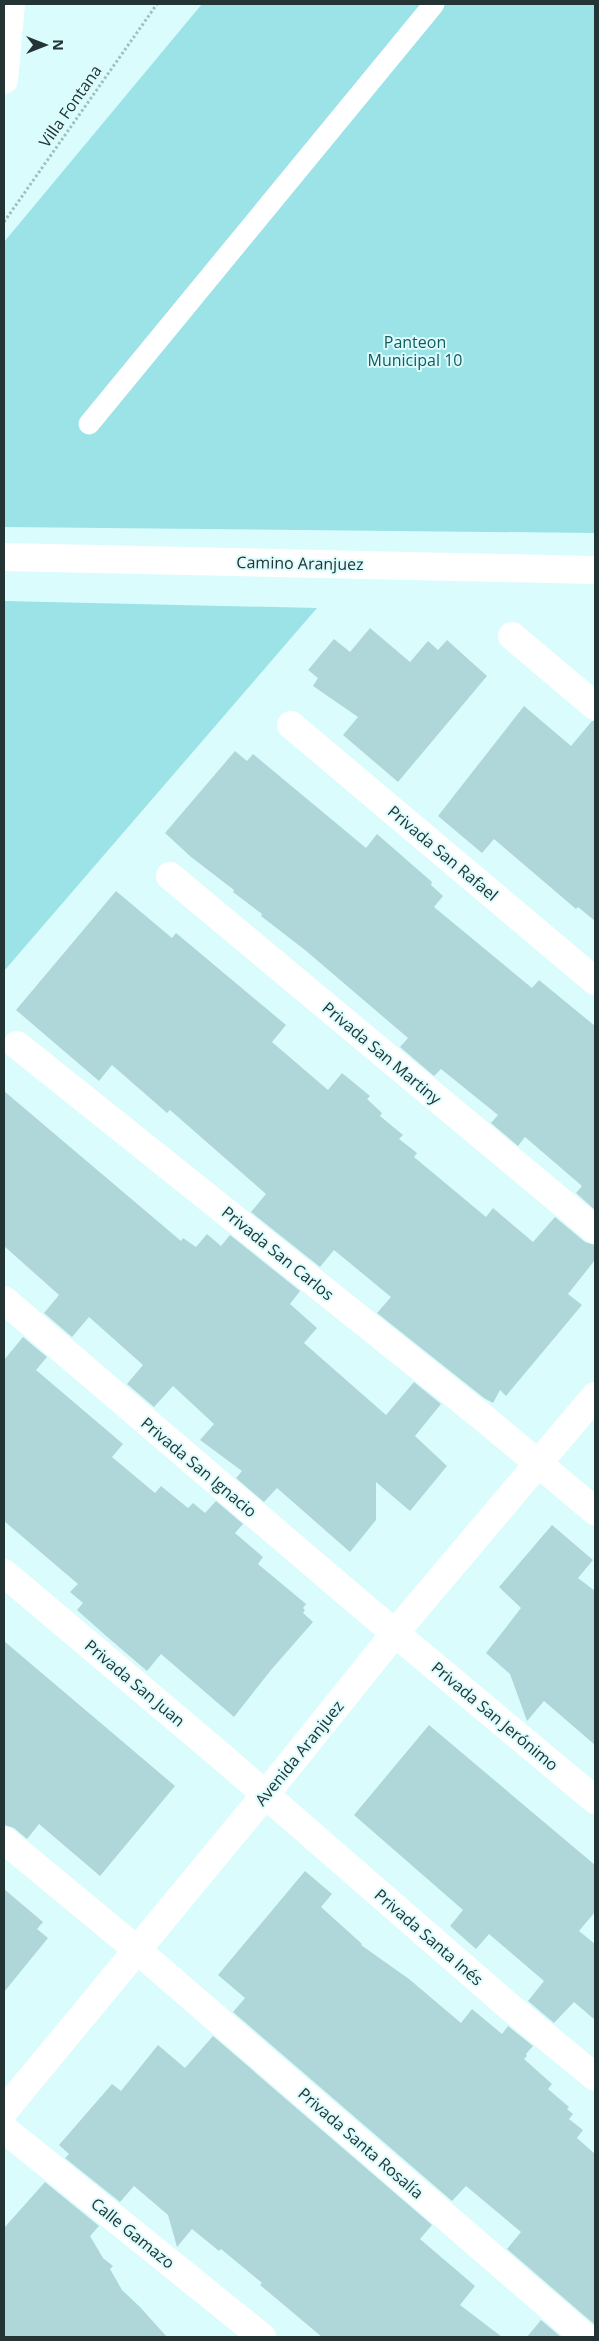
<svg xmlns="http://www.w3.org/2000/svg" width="599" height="2341" font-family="'Open Sans',sans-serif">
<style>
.green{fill:#9be3e7}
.building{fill:#afd7d9}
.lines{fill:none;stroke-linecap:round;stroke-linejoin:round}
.path{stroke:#a2bebf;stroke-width:3;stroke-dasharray:2.5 2.5;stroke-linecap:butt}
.service{stroke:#fff;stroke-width:21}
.minor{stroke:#fff;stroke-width:28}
.tertiary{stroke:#fff;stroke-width:28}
.labels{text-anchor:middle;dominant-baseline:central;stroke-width:4;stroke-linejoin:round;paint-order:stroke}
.street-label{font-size:16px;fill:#243435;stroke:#dbfcfd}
.park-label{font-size:16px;fill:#135b5f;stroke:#dbfcfd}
</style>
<rect width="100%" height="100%" fill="#dbfcfd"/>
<!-- green -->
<path class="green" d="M202,4h393v529l-591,-6v-285z
M4,601l313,7 -313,363z"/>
<!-- building -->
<path class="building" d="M370,628l40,34 18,-21 10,9 9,-10 40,36 -89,106 -55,-47 15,-18 -45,-31 5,-8 -10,-8 26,-31 16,13z
M524,706l47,40 21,-25h3v200l-17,-14 -2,2 -82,-70 -12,14 -44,-37z
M235,751l12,10 6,-7 113,94 11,-14 55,48 -1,3 12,11 -9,11 98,81 7,-8 56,46v184l-19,-17 6,-7 -57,-49 -7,9 -27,-23 7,-8 -57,-46 -7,7 -34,-29 8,-9 -103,-88 -44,-34 1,-2 -29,-22 1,-2 -43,-33 -26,-24z
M116,891l56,47 4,-5 110,92 -14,17 56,48 14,-17 28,23 -3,3 15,14 -2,3 23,19 -4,4 18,14 -3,4 72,60 7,-9 40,34 22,-25 30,25 10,3v15l-27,34 14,11 -76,91 -6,-6 -7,13 -9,-5 -107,-85 14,-16 -57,-47 -14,17 -69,-55 15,-18 -96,-84 -3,3 -55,-48 -13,16 -83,-71z
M4,1091l177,150 2,-3 13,9 11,-13 14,12 9,-11 70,56 -10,13 27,24 -13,15 82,72 28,-33 27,22 -26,32 32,30 -37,45 -34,-29v38l-26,32 -73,-64 -13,14 -28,-24 6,-7 -42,-31 14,-16 -41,-38 -19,21 -27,-23 16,-19 -54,-48 -17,20 -28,-24 15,-18 -55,-49z
M23,1337l24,20 -11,13 87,74 -11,13 43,36 6,-7 27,22 5,-5 12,10 11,-12 27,23 -8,9 28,24 -5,7 48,40 -3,4 2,2 -2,3 10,9 -42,48 -37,47 -73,-63 -14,17 -42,-36 -28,-25 6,-7 -13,-11 8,-8 -74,-63v-161z
M552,1525l41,35 -15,18 17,13v154l-51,-44 -17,20 -17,-47 -24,-21 35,-45 -22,-21z
M4,1641l171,145 -75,90 -61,-52 -12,15 -13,-11 -10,-3z
M429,1725l166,140v47l-16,19 16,13v76l-21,-18 -20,21 -26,-22 16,-20 -55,-47 -13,15 -26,-23 13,-16 -109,-95z
M305,1871l27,23 -11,13 41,37 -1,1 48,34 52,44 11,-14 30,25 6,-8 25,20 -7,8 1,2 -3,3 28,25 -4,5 21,18 -2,2 6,5 -4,5 14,11 -6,8 18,16v171l-88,-76 14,-17 -55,-46 -14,15 -219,-189 12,-14 -27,-23z
M4,1889l39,33 -6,7 11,9 -44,54z
M213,2036l219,189 -12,14 55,47 -15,19 42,32h-180l-62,-52 2,-2 -41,-34 -2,2 -27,-22 -15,18 -9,-32 -34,-29 -14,16 -55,-44 4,-4 -10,-9 53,-61 9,7 37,-46 27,23z
M45,2182l54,44 -9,10 13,22 10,8 -3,3 12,21 18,17 27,30h-163v-109z
M541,2320l20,17h-34z"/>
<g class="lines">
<!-- path -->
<path class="path" d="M4,222l153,-218"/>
<!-- service -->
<path class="service" d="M89,424l345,-420"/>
<!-- minor -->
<path class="minor" d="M4,80l7,-76
M4,557l591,13
M512,636l83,70
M291,725l304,256
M170,876l425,354
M17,1045l463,370 115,96
M4,1300l355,303 236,197
M4,1573l217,183 284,247 90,74
M4,1840l132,109 449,388
M4,2129l258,208"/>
<!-- tertiary -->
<path class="tertiary" d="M4,2111l261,-316 130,-162 200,-237"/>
</g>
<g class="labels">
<!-- street labels -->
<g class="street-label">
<text transform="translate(70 106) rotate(-55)">Villa Fontana</text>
<text transform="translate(300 563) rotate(1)">Camino Aranjuez</text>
<text transform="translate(443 853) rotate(40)">Privada San Rafael</text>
<text transform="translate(382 1053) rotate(40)">Privada San Martiny</text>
<text transform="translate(278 1253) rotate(39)">Privada San Carlos</text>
<text transform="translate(199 1467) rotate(40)">Privada San Ignacio</text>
<text transform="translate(135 1683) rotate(40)">Privada San Juan</text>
<text transform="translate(495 1716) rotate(40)">Privada San Jerónimo</text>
<text transform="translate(299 1753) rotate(-51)">Avenida Aranjuez</text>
<text transform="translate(429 1937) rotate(41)">Privada Santa Inés</text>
<text transform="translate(361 2143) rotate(41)">Privada Santa Rosalía</text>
<text transform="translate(133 2233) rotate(39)">Calle Gamazo</text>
</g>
<!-- park labels -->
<g class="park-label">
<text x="415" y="342">Panteon<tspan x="415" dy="18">Municipal 10</tspan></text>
</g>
</g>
<!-- border -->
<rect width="599" height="2341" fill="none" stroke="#243435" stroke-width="10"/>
<!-- north arrow -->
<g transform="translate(45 45) rotate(90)" stroke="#dbfcfd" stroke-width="4" paint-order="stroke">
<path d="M0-4L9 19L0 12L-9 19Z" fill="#243435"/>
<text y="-8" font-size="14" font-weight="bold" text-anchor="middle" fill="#243435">N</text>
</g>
</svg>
